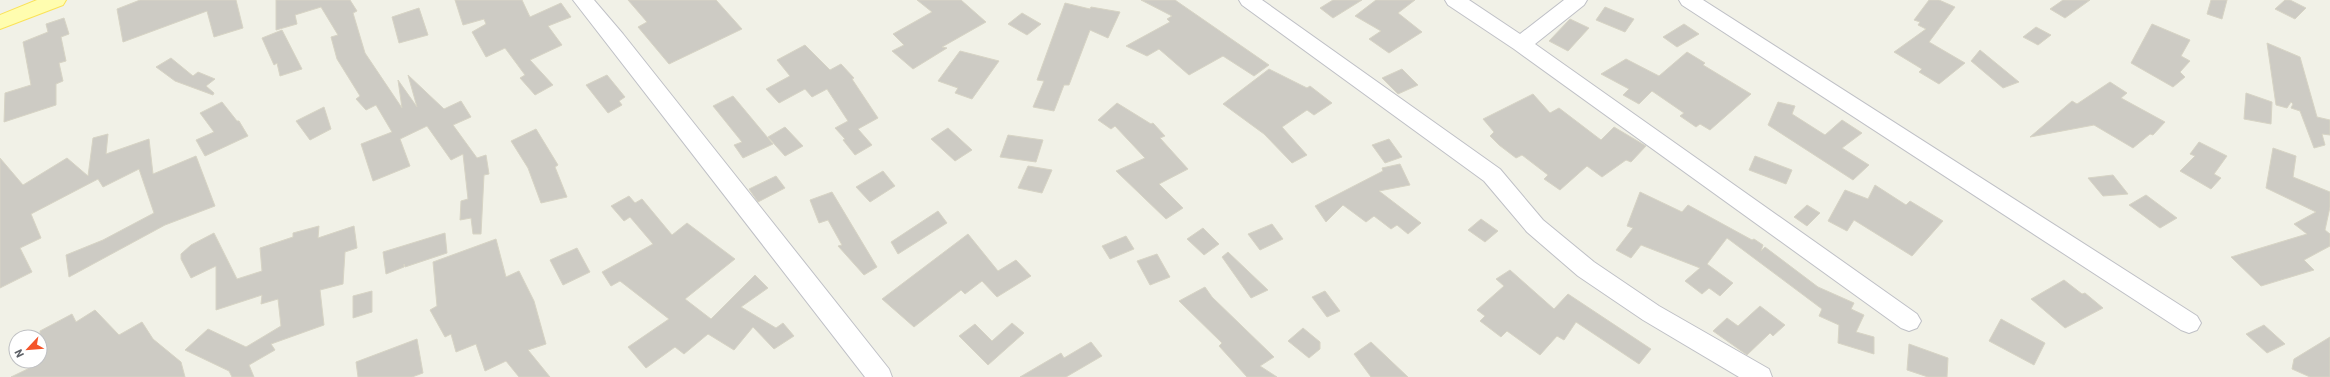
<svg xmlns="http://www.w3.org/2000/svg" width="2330" height="377" font-family="Barlow,sans-serif">
<style>
.building{fill:#cdcbc4;stroke:#d7d4c5}
.lines{fill:none;stroke-linecap:round;stroke-linejoin:round}
.minor-casing{stroke:#bfc0c6;stroke-width:2}
.major-casing{stroke:#fae258;stroke-width:2}
.minor{fill:#fff;fill-rule:evenodd}
.major{fill:#fffdaf;fill-rule:evenodd}
</style>
<rect width="100%" height="100%" fill="#f1f1e7"/>
<!-- building -->
<path class="building" d="M140,0h96l7,28 -29,9 -7,-26 -84,31 -6,-33z
M276,0h74l7,11 -4,2 12,40 37,55 -4,-28 19,27 -9,-32 36,34 17,-8 10,16 -18,8 24,33 9,-3 3,19 -5,1 -3,59h-8l-2,-16 -11,2 1,-19 7,-2 -5,-45 -12,6 -24,-34 -27,13 10,27 -37,15 -12,-37 31,-12 -16,-27 -10,5 -10,-11 4,-3 -23,-37 -6,-22 7,-2 -17,-28 -26,8 2,9 -21,6z
M455,0h67l8,17 31,-14 10,14 -23,9 14,19 -32,15 23,25 -18,10 -15,-17 5,-3 -20,-27 -19,9 -14,-25 14,-8 -2,-5 -21,6z
M628,0h88l26,29 -73,35 -31,-37 9,-5z
M917,0h44l25,22 -44,25 5,1 -34,21 -21,-18 12,-6 -11,-11 39,-22z
M1141,0h34l94,65 -15,11 -31,-20 -34,19 -30,-26 -12,7 -21,-10 44,-24 -3,-3 5,-3z
M1333,0h29l-29,18 -13,-10z
M1376,0h39l-17,13 24,19 -33,21 -20,-14 12,-8 -26,-15z
M1929,0h10l16,7 -26,35 36,21 -26,21 -20,-12 3,-3 -28,-17 32,-23 -8,-4 2,-3 -6,-2z
M2063,0h27l-25,18 -15,-9z
M2211,0h16l-5,19 -15,-5z
M2285,0h5l16,8 -11,11 -20,-10z
M1065,3l25,6 1,-2 29,5 -12,26 -18,-8 -21,55h-5l-10,26 -21,-4 11,-26 -7,-1z
M1605,7l29,12 -9,13 -29,-12z
M419,8l9,27 -29,8 -7,-26z
M1022,13l19,11 -14,11 -19,-11z
M64,18l5,16 -8,3 5,24 -7,2 4,18 -7,3v21l-52,17 1,-29 26,-8 -8,-43 25,-10 -2,-8z
M1570,19l19,9 -21,23 -19,-10z
M1684,24l15,10 -22,13 -14,-10z
M2152,24l38,16 -9,16 9,5 -10,11 5,5 -12,10 -42,-24z
M2036,27l15,8 -13,10 -15,-8z
M282,30l20,39 -22,7 -3,-13 -3,2 -12,-27z
M2267,43l33,14 17,60 13,3v15l-8,-1 3,11 -11,3 -14,-37 -9,-3 2,-4 -2,-2 -4,6 -11,-3z
M805,45l25,25 11,-6 13,14 -2,1 26,39 -20,11 14,16 -17,10 -12,-15 2,-1 -10,-11 13,-7 -21,-32 -15,8 -7,-8 -26,14 -13,-14 24,-13 -13,-16z
M1980,50l39,32 -16,6 -32,-27z
M960,51l39,10 -27,38 -17,-6 3,-5 -20,-7z
M1687,52l18,11 -2,2 48,29 -41,36 -10,-6 -4,3 -16,-11 4,-3 -32,-22 -13,13 -16,-9 6,-6 -28,-15 25,-15 33,17z
M171,58l22,18 5,-4 17,7 -9,7 8,7 -1,2 -38,-14 -19,-14z
M1269,69l38,19 3,-2 22,17 -18,12 -7,-5 -25,17 25,28 -15,8 -28,-29 -41,-30z
M1402,69l16,16 -20,9 -16,-16z
M607,75l18,22 -6,4 3,4 -14,8 -22,-28z
M2110,82l17,11 -6,5 44,24 -12,13 -3,-1 -17,14 -39,-23 -64,12 42,-36 5,3z
M2246,93l26,9 -1,22 -27,-5z
M1533,94l17,19 9,-5 42,32 13,-13 32,19 -15,16 -5,-2 -24,17 -15,-11 -27,24 -16,-11 4,-4 -26,-20 -6,3 -17,-13 -9,-9 4,-4 -11,-13z
M733,96l40,48 -30,14 -9,-13 8,-3 -29,-36z
M222,102l15,19h2l9,15 -43,20 -9,-16 18,-8 -14,-19z
M1778,102l17,4 -3,8 33,21 17,-15 20,13 -20,15 27,17 -16,15 -85,-55z
M1117,103l34,21 2,-1 12,13 -5,2 28,31 -29,15 24,24 -17,11 -50,-48 29,-13 -30,-32 -4,3 -13,-9z
M324,107l7,22 -21,11 -14,-19z
M785,127l18,19 -18,10 -17,-19z
M948,128l24,22 -17,11 -24,-22z
M536,129l22,36 -3,2 12,30 -26,6 -13,-35 -17,-27z
M108,134l-2,20 43,-15 4,35 43,-18 19,50 -50,19 -96,52 -3,-22 37,-15 51,-27 -15,-44 -36,18 -5,-8 -67,35 10,24 -21,10 12,24 -32,16v-130l23,27 44,-27 21,18 5,-38z
M1008,135l35,5 -7,22 -36,-5z
M1389,139l13,18 -17,6 -13,-18z
M2199,142l28,14 -13,18 7,4 -10,11 -31,-18 15,-15 -5,-2z
M2273,148l23,8 -3,21 37,15v15l-5,23 5,4v12l-26,14 10,10 -53,16 -30,-29 76,-23 -13,-10 22,-12 -50,-24z
M1755,156l37,14 -6,14 -37,-14z
M1400,164l10,21 -31,6 42,32 -13,11 -11,-9 -6,4 -17,-13 -8,6 -23,-17 -17,17 -11,-16 68,-35 -1,-3z
M1028,166l24,4 -10,23 -24,-5z
M883,171l12,15 -25,16 -14,-15z
M2113,175l15,19 -25,2 -15,-18z
M776,176l9,12 -27,14 -9,-13z
M1875,185l31,20 4,-4 33,20 -31,35 -58,-36 -7,11 -19,-10 17,-31 23,9z
M832,192l45,75 -13,8 -26,-29 4,-1 -14,-25 -9,3 -9,-23z
M1640,192l42,20 6,-7 64,35 2,-1 9,6 -2,6 4,-4 53,40 36,16 -3,6 13,6 -8,17 18,5v17l-36,-11 1,-18 -20,-9 3,-7 -95,-71 -20,26 26,19 -13,13 -11,-8 -7,6 -17,-13 15,-13 -59,-23 -10,13 -15,-8 17,-22 -6,-2z
M2146,195l31,23 -17,10 -31,-23z
M629,196l6,7 7,-4 30,36 15,-12 48,36 -50,40 26,20 44,-44 13,13 -27,19 35,21 7,-5 11,13 -20,13 -21,-22 -19,23 -26,-16 -24,20 -9,-7 -29,21 -18,-21 41,-28 -49,-38 -9,5 -9,-14 51,-28 -23,-27 -6,4 -13,-15z
M1807,205l13,8 -13,13 -13,-9z
M938,211l9,12 -49,31 -7,-12z
M1481,219l17,12 -13,11 -17,-12z
M1272,224l11,15 -23,11 -12,-16z
M319,226l-1,12 36,-12 3,22 -12,4 -2,32 -23,6 4,35 -53,19 4,6 -26,15 5,12h-22l-3,-6 -44,-21 23,-21 38,18 35,-21 -3,-27 -17,5 1,-9 -46,15v-44l-25,12 -10,-19v-5l10,-9 23,-12 23,46 25,-8 -2,-23 33,-11v-4z
M1203,228l16,16 -15,11 -17,-16z
M445,233l2,20 -42,14 -1,-3v3l-18,7 -3,-22z
M968,234l30,37 18,-11 15,16 -34,21 -15,-16 -17,13 -4,-4 -47,37 -32,-28z
M1126,236l8,13 -24,10 -8,-13z
M496,239l10,38 13,-6 15,30 12,43 -18,6 22,27h-31l-13,-16 -21,10 -9,-27 -20,8 -5,-18 -6,3 -15,-27 7,-4 -4,-44z
M577,248l13,24 -27,13 -13,-25z
M1228,252l40,38 -17,8 -29,-41z
M1157,254l13,23 -20,8 -13,-24z
M1510,270l44,39 14,-15 83,55 -12,15 -63,-42 -12,18 -7,-4 -17,19 -33,-24 -6,6 -21,-16 5,-5 -8,-6 27,-24 -8,-7z
M2064,280l18,14 3,-1 18,15 -38,20 -34,-29z
M1205,287l7,10 62,60 -14,9 17,11h-30l-28,-31 3,-3 -43,-42z
M372,291v21l-19,6v-22z
M1325,291l15,20 -13,6 -15,-20z
M1760,306l25,19 -12,11 -3,-3 -23,22 -34,-24 14,-13 11,8z
M95,310l24,25 23,-13 11,17 28,23 4,15h-174l29,-14v-32l32,-17 4,8z
M2001,319l44,24 -11,22 -45,-24z
M1012,323l12,10 -36,32 -29,-29 16,-12 17,17z
M2264,325l21,19 -18,9 -21,-19z
M1303,328l17,14v7l-11,9 -21,-17z
M2330,337v40h-20l-18,-8 2,-10z
M417,339l6,34 -11,4h-54l-2,-15z
M1091,342l11,14 -36,21h-46l41,-24 3,5z
M1371,342l37,35h-37l-17,-23z
M1909,344l39,14 -1,19h-19l-21,-7z"/>
<g class="lines">
<defs>
<path id="minor" d="M573,0h21l29,34 266,335 3,8h-27z
M1239,0h23l238,169 43,51 51,42 65,44 110,63 3,8h-33l-96,-57 -65,-44 -51,-44 -43,-51 -242,-176z
M1445,0h24l51,34 44,-34h23l-3,5 -49,39 382,270 4,7 -4,7 -8,3 -8,-3 -387,-279 -66,-44z
M1679,0h24l494,316 4,7 -4,7 -8,3 -8,-3 -499,-325z"/>
<path id="major" d="M37,0h29l-3,5 -63,24v-14z"/>
</defs>
<!-- minor casing -->
<use href="#minor" class="minor-casing"/>
<!-- major casing -->
<use href="#major" class="major-casing"/>
<!-- minor -->
<use href="#minor" class="minor"/>
<!-- major -->
<use href="#major" class="major"/>
</g>
<!-- north arrow -->
<g transform="translate(28 349) rotate(244)"><circle r="19" fill="#ffffff" stroke="#bfc0c3"/>
<path d="M0-3L7 15L0 10L-7 15Z" fill="#f4552b"/>
<text y="-6" font-size="11" font-weight="bold" text-anchor="middle" fill="#5e6268">N</text>
</g>
</svg>
